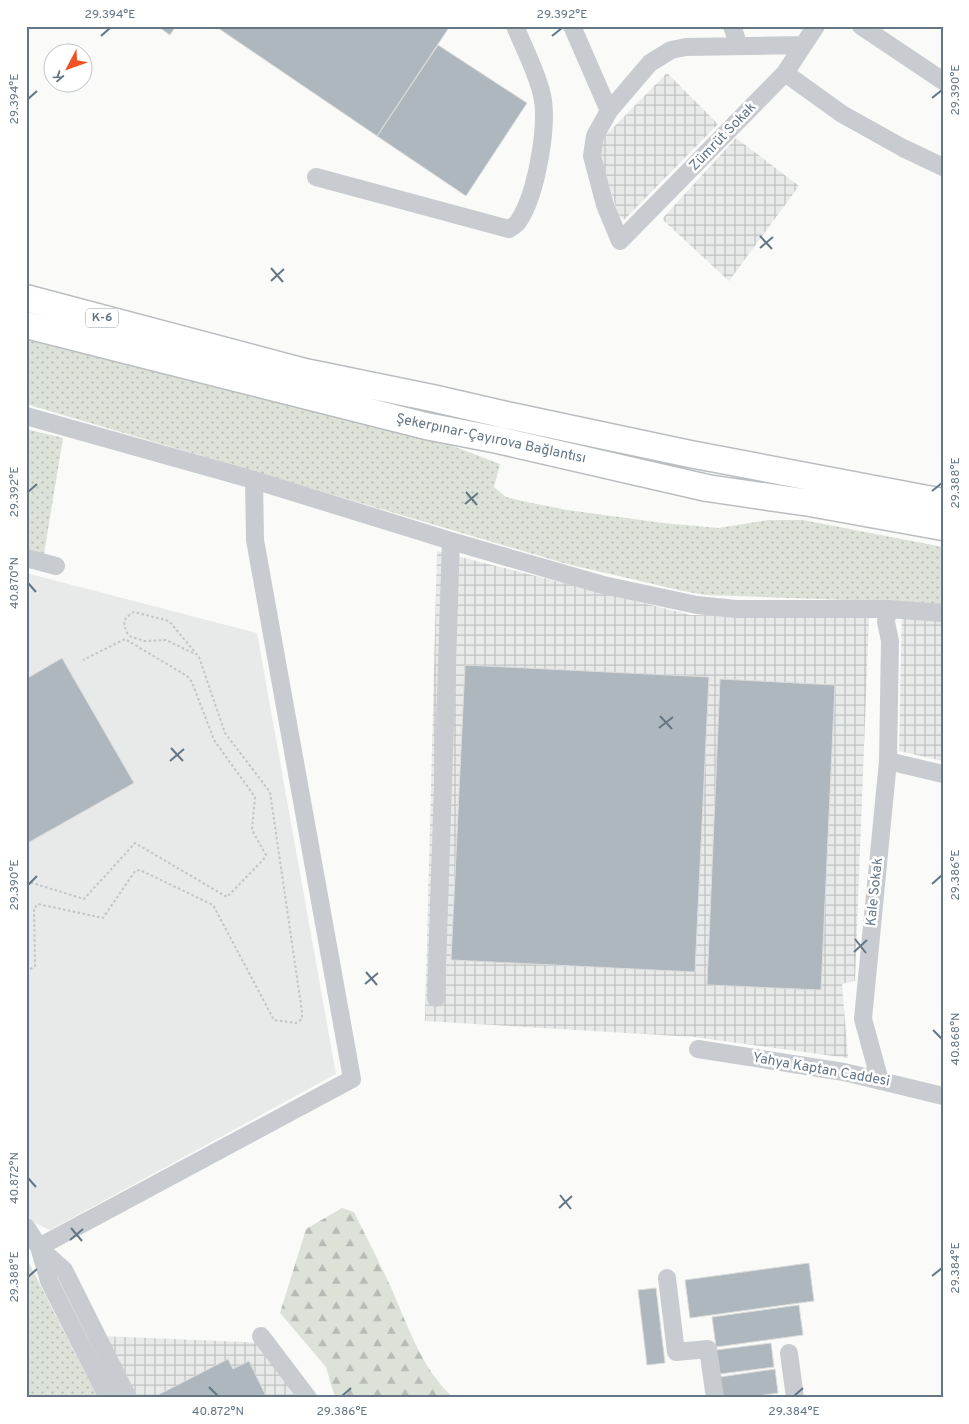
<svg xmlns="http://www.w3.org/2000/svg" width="969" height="1424" font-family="Overpass,sans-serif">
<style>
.built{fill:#e8e9e9}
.industrial{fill:url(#industrial-grid)}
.grass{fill:url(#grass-dots)}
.forest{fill:url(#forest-firs)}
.building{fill:#aeb7bd;stroke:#dcdcda}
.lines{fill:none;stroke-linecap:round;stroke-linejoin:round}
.highway-casing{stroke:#babec1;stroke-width:29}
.path{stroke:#c1c4c6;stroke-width:2;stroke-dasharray:2.5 2.5;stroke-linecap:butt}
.minor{stroke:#c8ccd0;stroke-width:18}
.highway{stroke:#fff;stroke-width:26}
.ticks{fill:none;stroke:#637685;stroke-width:2}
.labels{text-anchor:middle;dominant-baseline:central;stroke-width:5;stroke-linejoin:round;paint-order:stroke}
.shield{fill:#fff;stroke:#929faa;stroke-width:1}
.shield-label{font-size:12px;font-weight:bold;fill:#637685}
.street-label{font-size:14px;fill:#637685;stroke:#fff}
.neatline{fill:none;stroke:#637685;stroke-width:2}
.ticks-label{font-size:12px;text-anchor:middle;fill:#637685}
</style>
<defs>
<pattern id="industrial-grid" width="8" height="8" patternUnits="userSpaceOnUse" patternTransform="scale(1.25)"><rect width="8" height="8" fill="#e8e9e9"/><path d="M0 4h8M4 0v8" fill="none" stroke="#c0c1c2"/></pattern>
<pattern id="grass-dots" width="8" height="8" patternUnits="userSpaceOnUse" patternTransform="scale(1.25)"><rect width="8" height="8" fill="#dce2d8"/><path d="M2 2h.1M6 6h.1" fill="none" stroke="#b6bcb5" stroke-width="1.8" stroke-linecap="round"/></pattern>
<pattern id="forest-firs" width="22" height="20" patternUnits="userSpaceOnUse" patternTransform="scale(1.25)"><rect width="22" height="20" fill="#dce2d8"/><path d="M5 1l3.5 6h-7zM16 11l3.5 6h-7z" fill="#b6bcb5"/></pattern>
</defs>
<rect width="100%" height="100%" fill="#fafaf8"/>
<!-- built -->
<path class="built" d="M26,573l231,60 79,441 -286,156 -19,-9 -5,-8z"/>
<!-- industrial -->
<path class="industrial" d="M667,73l51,51 -94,96 -6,-6 -18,-59 1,-15z
M736,138l63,48 -70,95 -67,-62z
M437,551l254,64 178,2 -14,364 -13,3 6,74 -154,-21 -269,-16z
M902,602l41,4v155l-44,-10z
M103,1336l168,7 43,55h-179z"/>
<!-- grass -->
<path class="grass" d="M26,339l232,58 171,40 71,27 -6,23 12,10 16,4 45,9 96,13 55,5 50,-8h35l140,27v59l-41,-4 -197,-7 -22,-4 -116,-27 -541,-160z
M26,429l37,9 -19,116 -18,-4z
M26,1257l72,141h-72z"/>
<!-- forest -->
<path class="forest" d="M342,1208l12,4c13,27 27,53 39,80 16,37 30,79 61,106h-119l-9,-31 -46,-54 26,-84z"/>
<!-- building -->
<path class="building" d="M157,26h19l-6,9z
M215,26h235l-73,110z
M438,45l89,58 -61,93 -89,-60z
M62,658l72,125 -108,61v-165z
M465,665l244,12 -14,295 -244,-12z
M720,679l115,6 -14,305 -114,-5z
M809,1263l5,38 -124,17 -5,-38z
M656,1288l9,75 -18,2 -9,-75z
M799,1305l4,30 -87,12 -4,-30z
M771,1343l3,24 -54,7 -4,-24z
M228,1359l5,10 16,-8 18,37h-115z
M775,1369l3,24 -34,5h-21l-3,-21z"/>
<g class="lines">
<defs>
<path id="highway" d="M26,298l279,74 127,26 74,17 184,39 253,48
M26,325l400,101 72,14 209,48 103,15 133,24"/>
</defs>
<!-- highway casing -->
<use href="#highway" class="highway-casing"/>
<!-- path -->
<path class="path" d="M26,881l58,18 51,-56 92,54 36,-37 3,-5 -14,-25 3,-33 -41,-57 -22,-58 -5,-6 -62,-37 -42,21
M26,972l9,-6 -1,-58 4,-4 65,14 32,-47 5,-1 73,35 61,115 22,3 6,-4v-7l-32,-220 -45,-59 -26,-76 -30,-36 -35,-9c-12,7 -12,12 -5,24l15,5 22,-1 29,14"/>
<!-- minor -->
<path class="minor" d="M572,26l37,85
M732,26l7,20
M861,26l82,55
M803,45l-117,2 -15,3 -21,13 -41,48 -14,25 -3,20 13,49 15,36 165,-168 31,-47
M785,73l57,41 61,34 40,19
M316,177l193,52c3,-2 7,-4 9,-7 18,-26 32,-100 23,-131 -6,-22 -17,-43 -26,-65
M26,416l228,64 197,61 152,44 94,20 39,4h152l55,4
M26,558l30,8
M888,761l55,13
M436,998l15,-457
M698,1049l146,23 99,24
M880,1081l-17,-62 25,-258 2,-120 -4,-19 2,-13
M26,1227l13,20 10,34 59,117
M39,1247l313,-168 -97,-539 -1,-60
M39,1248l25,22 64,128
M667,1278l9,74 32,-3 7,49
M261,1336l47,62
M789,1353l6,45"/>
<!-- highway -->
<use href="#highway" class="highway"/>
</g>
<!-- ticks -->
<path class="ticks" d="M101,36l9,-8M552,36l10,-8M932,98l10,-8M28,99l9,-8M760,236l12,13M760,248l13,-11M271,268l12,14M271,281l13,-12M932,491l10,-8M28,492l9,-8M466,492l11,13M465,504l13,-11M28,583l8,9M660,716l12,13M659,728l14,-11M171,748l12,13M170,761l14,-12M932,884l10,-9M28,885l9,-9M855,939l11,14M854,952l13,-12M366,972l11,13M365,984l13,-11M933,1030l9,9M28,1178l8,9M560,1195l11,14M559,1208l13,-12M71,1228l11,13M70,1240l13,-11M932,1276l10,-8M28,1277l9,-8M209,1387l9,9M342,1396l9,-8M794,1396l9,-8"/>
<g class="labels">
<!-- shield labels -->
<rect class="shield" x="86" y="308.5" width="32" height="19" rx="4"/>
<g class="shield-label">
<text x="102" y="318">K-6</text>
</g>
<!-- street labels -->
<g class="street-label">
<text transform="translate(723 137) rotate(-46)">Zümrüt Sokak</text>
<text transform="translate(491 439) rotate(12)">Şekerpınar-Çayırova Bağlantısı</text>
<text transform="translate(875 892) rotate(-84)">Kale Sokak</text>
<text transform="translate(821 1070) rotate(10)">Yahya Kaptan Caddesi</text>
</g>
</g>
<!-- border -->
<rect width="969" height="1424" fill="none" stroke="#ffffff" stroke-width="55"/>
<!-- north arrow -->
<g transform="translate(68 68) rotate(229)"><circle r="24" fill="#ffffff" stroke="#c1c8ce"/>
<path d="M0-4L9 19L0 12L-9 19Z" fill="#f05322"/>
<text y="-8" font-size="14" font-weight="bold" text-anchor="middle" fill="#637685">K</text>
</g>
<rect x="28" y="28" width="914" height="1368" class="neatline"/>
<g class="ticks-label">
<text x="110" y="18">29.394°E</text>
<text x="562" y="18">29.392°E</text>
<text transform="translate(955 90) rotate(-90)" y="4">29.390°E</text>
<text transform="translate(14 99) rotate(-90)" y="4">29.394°E</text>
<text transform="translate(955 483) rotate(-90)" y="4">29.388°E</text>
<text transform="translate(14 492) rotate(-90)" y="4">29.392°E</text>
<text transform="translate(14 583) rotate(-90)" y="4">40.870°N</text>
<text transform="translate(955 875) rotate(-90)" y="4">29.386°E</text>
<text transform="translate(14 885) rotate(-90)" y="4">29.390°E</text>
<text transform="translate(955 1039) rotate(-90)" y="4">40.868°N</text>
<text transform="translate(14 1178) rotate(-90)" y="4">40.872°N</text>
<text transform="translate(955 1268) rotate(-90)" y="4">29.384°E</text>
<text transform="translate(14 1277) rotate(-90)" y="4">29.388°E</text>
<text x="218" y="1415">40.872°N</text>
<text x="342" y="1415">29.386°E</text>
<text x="794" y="1415">29.384°E</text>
</g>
</svg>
